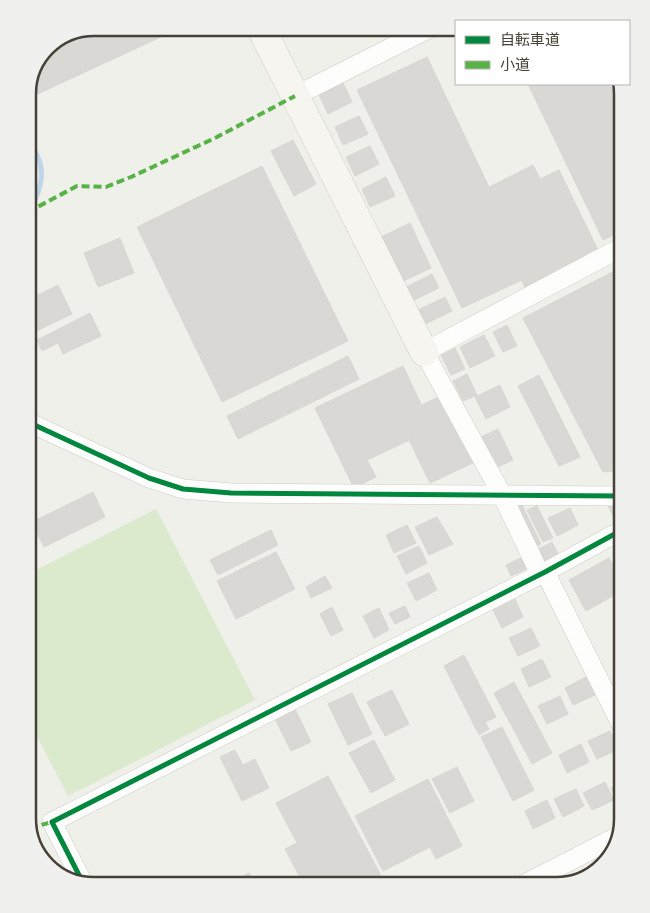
<svg xmlns="http://www.w3.org/2000/svg" width="650" height="913" font-family="Signika,'Noto Sans JP',sans-serif">
<style>
.green{fill:#dbe9cd}
.lines{fill:none;stroke-linecap:round;stroke-linejoin:round}
.stream{stroke:#bfd5ea;stroke-width:5}
.building{fill:#d9d8d4;stroke:#d8d7d1}
.street-casing{stroke:#cecdc9;stroke-width:20}
.secondary-casing{stroke:#cecdc3;stroke-width:29}
.street{stroke:#fdfdfc;stroke-width:19}
.secondary{stroke:#f6f5ef;stroke-width:28}
.quiet{stroke:#57b346;stroke-width:4;stroke-dasharray:8 4;stroke-linecap:butt}
.cycleway-casing{stroke:#fff;stroke-width:8}
.cycleway{stroke:#00873e;stroke-width:5}
.rim{fill:none;stroke:#464238;stroke-width:2.5}
</style>
<rect width="100%" height="100%" fill="#f0f0eb"/>
<!-- green -->
<path class="green" d="M156,509l99,191 -187,96 -40,-77v-145z"/>
<g class="lines">
<!-- stream -->
<path class="stream" d="M28,208c11,-10 17,-33 11,-48 -3,-8 -8,-16 -11,-25"/>
</g>
<!-- building -->
<path class="building" d="M94,28h86l-151,70 -1,-9 22,-45z
M427,57l62,130 44,-22 7,14 19,-9 40,82 -74,36 -3,-8 -60,28 -105,-218z
M343,83l9,19 -24,12 -9,-19z
M528,84h92l2,10v137l-19,9z
M359,116l9,18 -25,11 -8,-18z
M293,140l23,44 -22,12 -23,-45z
M370,146l9,18 -24,12 -9,-19z
M262,166l86,175 -126,61 -85,-175z
M386,177l9,19 -25,11 -8,-18z
M410,223l21,45 -32,15 -22,-44z
M120,238l14,35 -36,14 -14,-34z
M622,267v203l-19,2 -80,-154z
M432,274l7,14 -31,15 -6,-14z
M58,285l14,29 -44,21v-35z
M445,297l7,14 -31,15 -7,-14z
M90,313l11,23 -38,18 -5,-11 -16,8 -5,-11z
M507,325l10,21 -14,6 -10,-20z
M484,335l11,21 -25,12 -10,-21z
M455,348l10,21 -14,6 -10,-20z
M348,356l11,23 -121,60 -11,-23z
M403,366l18,38 -9,5 6,11 -11,5 7,13 -47,22 9,17 -22,11 -39,-80z
M467,374l10,21 -14,6 -10,-20z
M539,375l41,82 -21,9 -41,-80z
M500,385l10,22 -24,12 -11,-22z
M443,395l32,67 -45,21 -21,-43 5,-3 -6,-12 11,-5 -6,-11z
M498,429l15,31 -19,9 -15,-31z
M93,492l12,25 -61,30 -12,-25z
M522,505l19,39 -10,5 -18,-40z
M537,506l16,32 -10,4 -16,-32z
M608,506l14,1v16l-4,2z
M570,508l8,17 -21,11 -9,-18z
M437,517l16,27 -24,11 -14,-28z
M407,525l9,18 -22,10 -8,-18z
M271,530l7,15 -60,30 -8,-15z
M552,542l6,12 -17,9 -6,-12z
M419,546l8,17 -21,11 -9,-18z
M276,552l19,37 -59,30 -19,-38z
M521,558l5,11 -15,7 -5,-11z
M609,558l13,23v10l-36,20 -17,-31z
M429,573l8,17 -21,11 -9,-18z
M325,576l7,12 -21,10 -5,-11z
M515,599l8,18 -21,11 -9,-18z
M405,606l5,11 -15,7 -6,-11z
M332,607l11,23 -12,6 -11,-22z
M379,608l10,22 -15,8 -11,-22z
M531,628l9,18 -22,10 -9,-18z
M464,655l32,62 -11,5 4,7 -10,6 -35,-69z
M542,659l9,18 -22,10 -8,-18z
M586,677l9,18 -22,10 -8,-17z
M514,682l38,71 -20,11 -38,-71z
M392,690l17,34 -24,12 -18,-34z
M352,693l20,41 -24,11 -20,-41z
M560,696l8,18 -21,10 -9,-18z
M294,707l17,35 -20,9 -17,-34z
M502,727l32,63 -21,11 -32,-64z
M610,731l9,18 -22,10 -9,-18z
M374,740l21,40 -24,13 -22,-40z
M581,744l8,18 -22,11 -8,-18z
M235,750l8,15 12,-6 14,29 -27,13 -22,-44z
M457,767l17,34 -24,12 -18,-34z
M328,776l58,109h-50l-1,-2 -6,2h-25l-19,-36 12,-6 -21,-40z
M428,779l34,67 -26,13 -6,-12 -47,24 -28,-55z
M605,782l9,18 -22,10 -9,-17z
M622,782v22l-2,2 -9,-18z
M576,789l8,17 -21,11 -9,-18z
M547,800l8,18 -22,11 -8,-18z
M249,873l6,12h-27z
M409,877l5,8h-22z"/>
<g class="lines">
<defs>
<path id="street" d="M295,96l135,-68
M28,422l121,56 34,11 48,4 391,3
M545,572l77,154
M540,574l-38,-79 -78,-143 198,-105
M83,883l-31,-61 493,-250 77,-42
M523,885l95,-49"/>
<path id="secondary" d="M261,28l163,324"/>
</defs>
<!-- street casing -->
<use href="#street" class="street-casing"/>
<!-- secondary casing -->
<use href="#secondary" class="secondary-casing"/>
<!-- street -->
<use href="#street" class="street"/>
<!-- secondary -->
<use href="#secondary" class="secondary"/>
<!-- quiet -->
<path class="quiet" d="M28,212l49,-26 29,1 25,-10 84,-39 80,-42
M30,828l22,-6"/>
<defs>
<path id="cycleway" d="M28,422l121,56 34,11 48,4 391,3
M83,883l-31,-61 493,-250 77,-42"/>
</defs>
<!-- cycleway casing -->
<use href="#cycleway" class="cycleway-casing"/>
<!-- cycleway -->
<use href="#cycleway" class="cycleway"/>
</g>
<!-- crop -->
<path d="M0 0H650V913H0ZM94 36H556A58 58 0 0 1 614 94V819A58 58 0 0 1 556 877H94A58 58 0 0 1 36 819V94A58 58 0 0 1 94 36Z" fill="#f0f0ef" fill-rule="evenodd"/>
<path class="rim" d="M94 36H556A58 58 0 0 1 614 94V819A58 58 0 0 1 556 877H94A58 58 0 0 1 36 819V94A58 58 0 0 1 94 36Z"/>
<!-- legend -->
<rect x="455" y="20" width="175" height="65" fill="#ffffff" stroke="#b5b3af"/>
<rect x="465" y="36" width="25" height="8" fill="#00873e" stroke="#b5b3af"/>
<text x="500" y="45" font-size="15" fill="#464238">自転車道</text>
<rect x="465" y="61" width="25" height="8" fill="#57b346" stroke="#b5b3af"/>
<text x="500" y="70" font-size="15" fill="#464238">小道</text>
</svg>
